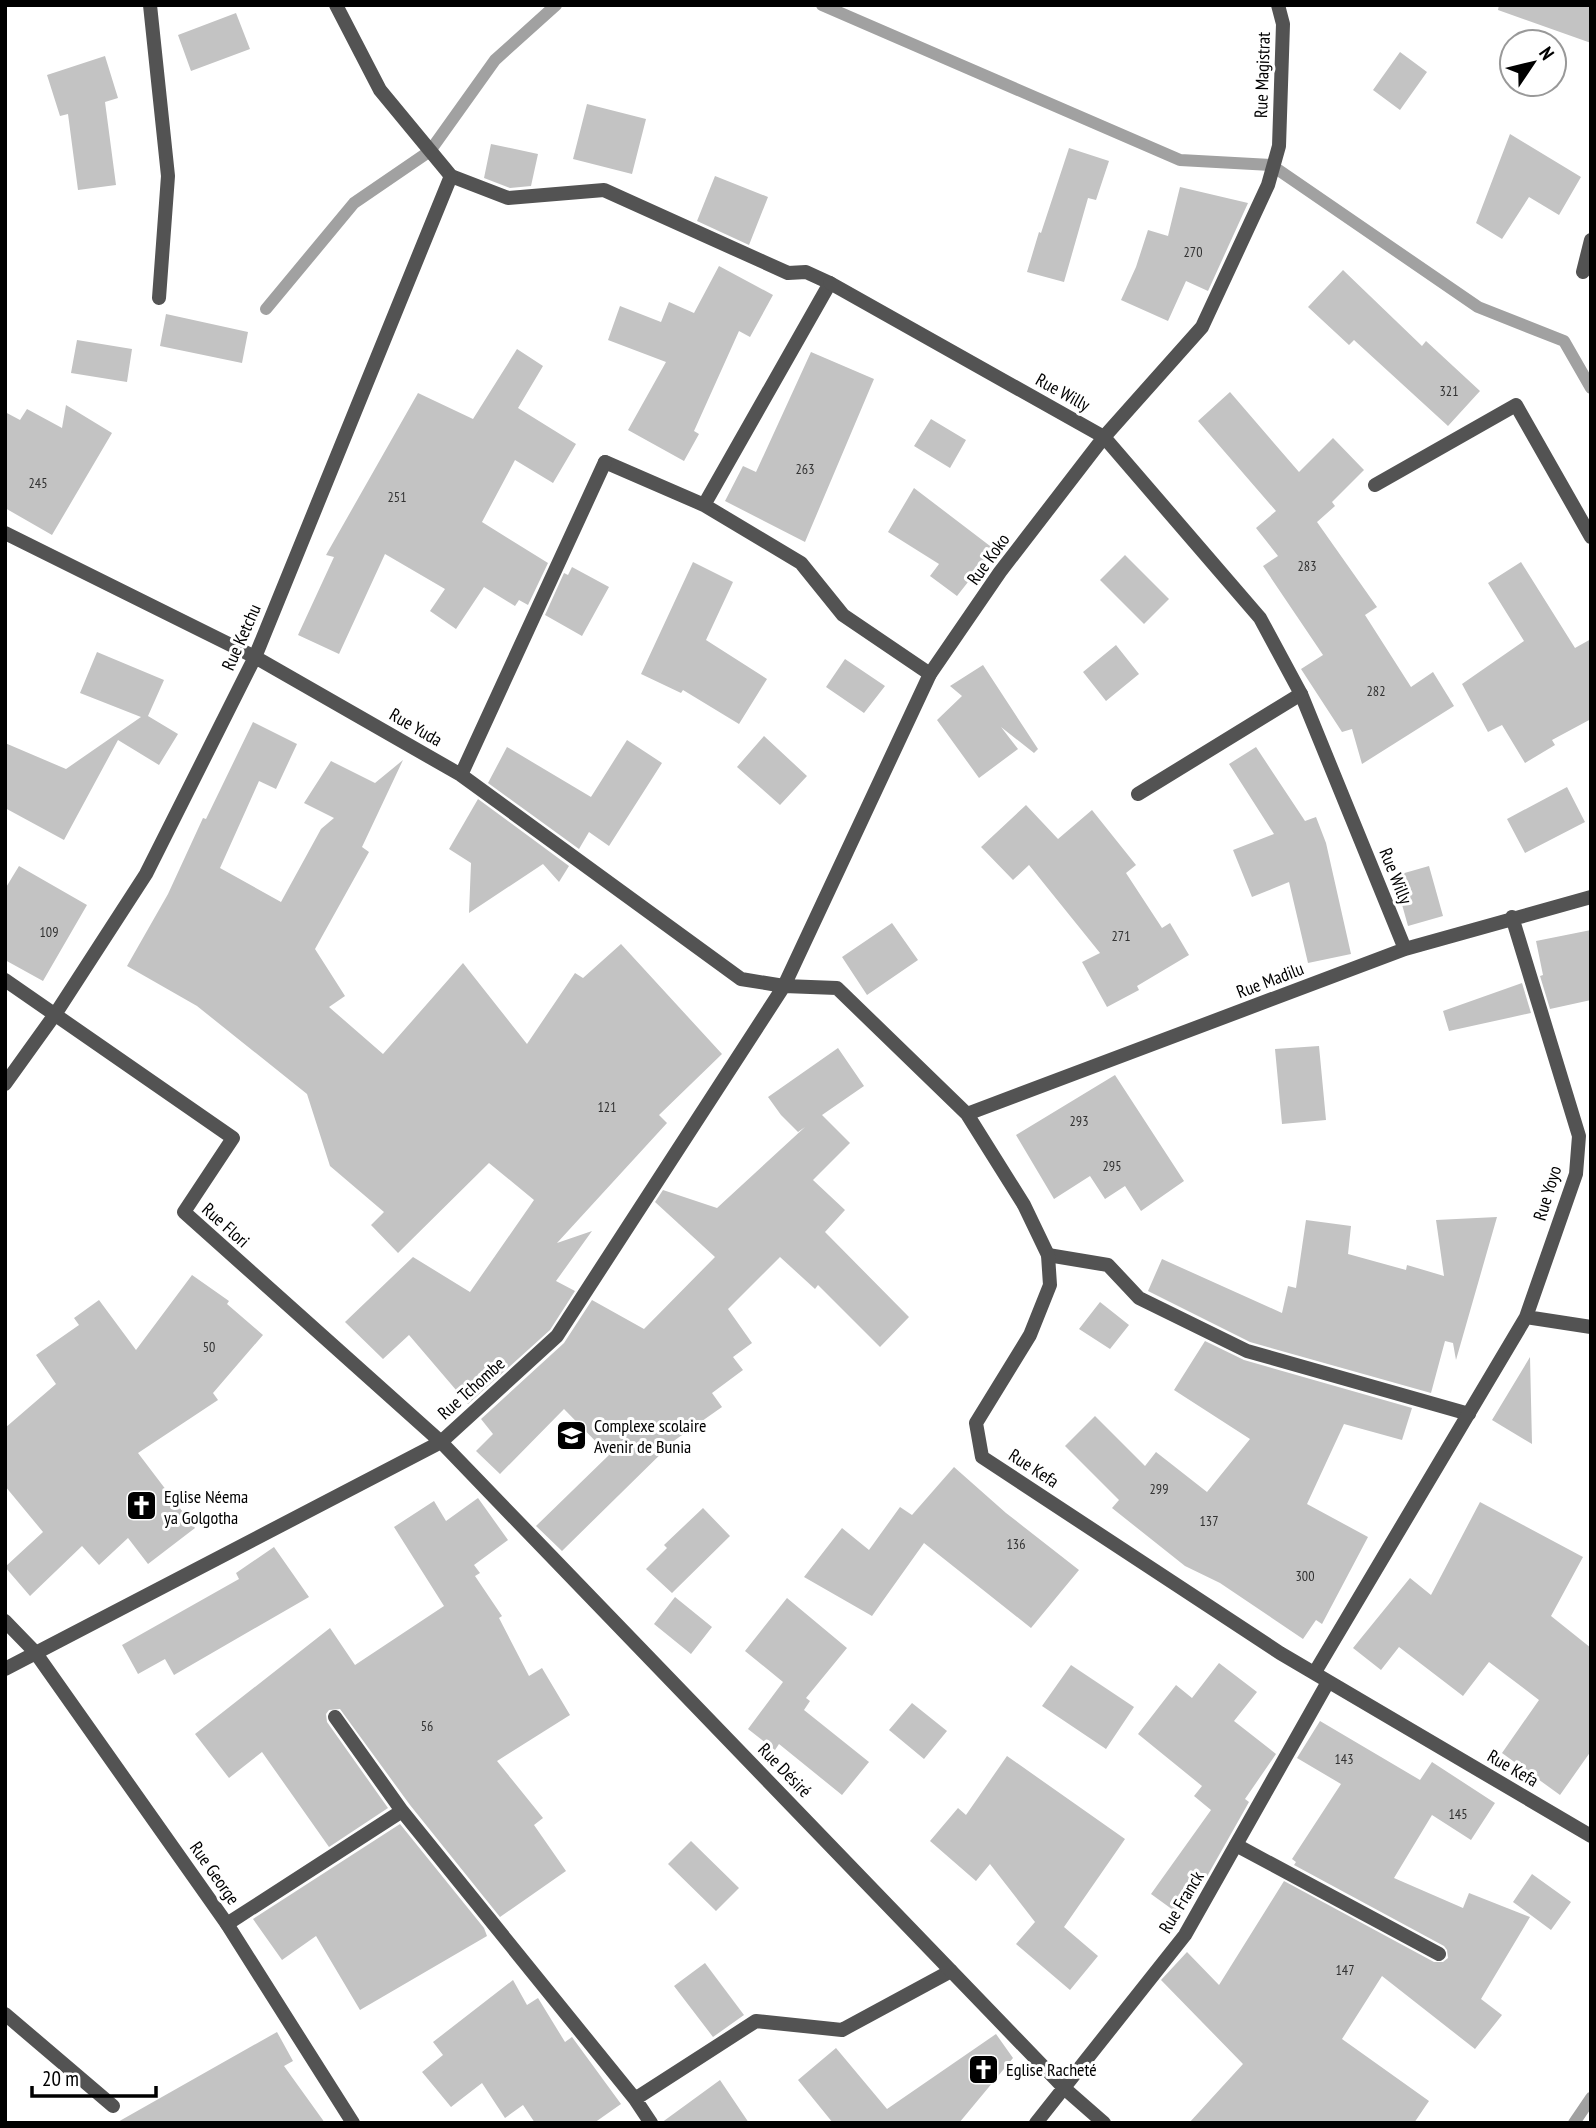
<svg xmlns="http://www.w3.org/2000/svg" width="1596" height="2128" font-family="'PT Sans Narrow',sans-serif">
<style>
.lines{fill:none;stroke-linecap:round;stroke-linejoin:round}
.stream{stroke:#a1a1a1;stroke-width:12}
.building{fill:#c3c3c3}
.lane{stroke:#535353;stroke-width:14}
.street{stroke:#535353;stroke-width:14}
.labels{text-anchor:middle;dominant-baseline:central;stroke-width:6;stroke-linejoin:round;paint-order:stroke}
.number-label{font-size:14px;fill:#313131}
.street-label{font-size:18px;fill:#000;stroke:#fff}
.poi-label{font-size:18px;fill:#000;stroke:#fff;text-anchor:start}
</style>
<rect width="100%" height="100%" fill="#fff"/>
<g class="lines">
<!-- stream -->
<path class="stream" d="M822,5l358,155 91,5 207,142 86,34 27,47
M266,309l88,-106 76,-52 65,-91 61,-55
M1574,2123l17,-25"/>
</g>
<!-- building -->
<path class="building" d="M1499,5h92v38l-93,-33z
M236,13l14,36 -59,22 -13,-36z
M1400,52l27,20 -27,38 -27,-20z
M105,56l13,42 -13,4 11,83 -38,5 -10,-76 -8,2 -13,-41z
M587,104l59,15 -14,55 -59,-15z
M1510,134l71,43 -22,38 -30,-18 -27,42 -26,-16z
M491,144l47,10 -7,32 -21,2 -26,-10z
M1069,148l40,13 -13,39 -8,-2 -24,84 -37,-10 12,-40 2,1z
M715,176l53,21 -19,48 -52,-24z
M1180,187l68,16 -40,88 -22,-10 -18,40 -47,-21 15,-33 12,-37 20,6z
M719,266l54,29 -23,42 -11,-6 -45,100 5,3 -15,27 -56,-31 38,-68 -58,-22 12,-34 41,16 8,-20 25,11z
M1343,270l79,76 4,-5 54,50 -32,35 -94,-86 -5,5 -41,-38z
M166,314l82,18 -6,31 -82,-17z
M77,340l55,9 -5,33 -56,-9z
M517,349l26,17 -25,42 58,36 -23,39 -38,-23 -33,62 66,41 -20,42 -9,-5 -4,6 -31,-19 -28,42 -26,-18 15,-22 -60,-35 -46,100 -41,-19 36,-78 -8,-2 92,-162 55,26z
M811,352l63,27 -69,163 -80,-41 18,-35 13,6z
M1230,392l69,80 34,-34 31,32 -32,32 3,4 -18,16 60,85 -12,8 46,72 22,-15 21,34 -92,58 -10,-35 -10,3 -41,-63 22,-14 -60,-89 15,-10 -22,-28 20,-17 -78,-90z
M66,405l46,28 -60,102 -47,-27v-96l15,8 7,-11 35,19z
M931,419l35,21 -16,28 -36,-22z
M914,488l80,61 -37,47 -27,-20 9,-12 -51,-32z
M1125,555l44,44 -25,25 -44,-44z
M693,562l40,20 -27,58 61,39 -28,45 -56,-34 -2,3 -40,-19z
M1521,562l54,86 16,-9v80l-39,21 3,5 -30,18 -23,-38 -14,7 -26,-48 62,-43 -36,-58z
M572,567l37,20 -27,49 -37,-21 19,-42 4,2z
M1116,645l23,29 -33,27 -23,-29z
M97,652l67,28 -16,36 30,18 -19,31 -41,-25 -54,100 -59,-32v-65l61,26 75,-52 -61,-24z
M845,659l40,27 -21,27 -38,-26z
M983,665l55,84 -4,4 -33,-26 17,22 -39,29 -42,-58 25,-24 -12,-10z
M253,722l44,22 -21,45 -17,-8 -39,87 61,34 40,-73 13,-11 -30,-15 27,-42 44,22 28,-23 -41,87 7,5 -54,97 30,47 -16,11 54,47 80,-91 64,81 48,-71 8,5 38,-34 101,110 -63,61 8,8 -110,120 35,-12 -36,50 19,10 -25,39 -82,74 -59,-69 -26,24 -38,-37 68,-65 57,35 64,-92 -45,-37 -91,90 -27,-28 13,-13 -54,-46 -23,-72 -110,-88 -70,-40 41,-72 35,-76 3,1z
M764,736l43,40 -27,29 -43,-38z
M627,740l35,23 -53,83 -20,-14 -10,17 -91,-66 19,-36 84,50z
M1256,747l49,74 11,-4 10,26 25,111 -43,9 -19,-81 -37,15 -19,-47 41,-16 -45,-70z
M1567,787l18,35 -60,31 -18,-34z
M478,799l91,67 -10,16 -16,-18 -74,49 2,-50 -22,-14z
M1026,805l32,34 34,-29 44,55 -10,8 36,55 8,-5 19,32 -52,31 2,4 -32,17 -25,-45 18,-9 -71,-88 -16,15 -32,-33z
M19,866l68,39 -44,76 -38,-21v-71z
M1429,866l14,50 -35,10 -14,-50z
M892,923l26,37 -51,35 -25,-38z
M1591,930v70l-41,9 -10,-33 3,-1 -7,-34z
M1522,983l9,30 -82,18 -6,-20z
M1319,1046l7,74 -44,4 -7,-75z
M838,1048l26,38 -42,29 28,28 -37,37 32,30 -20,22 84,85 -29,30 -62,-62 -3,4 -35,-32 -52,52 24,34 -19,14 10,13 -31,23 10,14 -47,33 -113,111 -26,-25 73,-71 -45,-46 -64,65 -24,-23 17,-17 -12,-15 83,-76 28,-43 52,29 71,-72 -60,-55 8,-12 54,18 88,-81 -7,5 -17,-17 -13,-18z
M1115,1075l69,106 -43,30 -16,-25 -20,13 -15,-23 -36,23 -38,-64z
M1497,1217l-41,143 -3,-17 -8,-2 -14,52 -181,-51 -102,-51 14,-32 120,54 6,-27 8,2 10,-68 45,6 -3,28 58,16 1,-5 37,11 -8,-56z
M192,1275l37,26 -2,3 36,31 -50,58 5,7 -80,53 57,75 -47,36 -20,-26 -29,27 -17,-19 -52,50 -25,-29 38,-35 -38,-46v-58l51,-44 -20,-29 43,-30 -5,-7 25,-18 37,50z
M1100,1302l29,23 -19,24 -31,-20z
M1205,1341l39,19 168,48 -10,32 -58,-16 -37,80 61,33 -46,87 -6,-4 -13,19 -83,-56 -35,-17 -73,-58 7,-8 -54,-54 30,-30 50,50 11,-14 51,40 43,-53 -76,-49z
M1530,1357l2,87 -40,-24z
M954,1467l52,46 73,57 -48,58 -107,-85 -52,73 -68,-39 38,-49 27,22 31,-43 12,8z
M478,1498l30,42 -34,25 6,8 -5,3 27,40 -3,2 30,58 13,-8 28,47 -73,46 46,57 -9,7 32,46 -66,46 -90,-112 -70,-96 -11,1 -3,4 1,8 61,86 -59,39 -67,-95 -33,26 -34,-44 135,-106 25,37 89,-59 -50,-79 40,-26 12,20z
M1480,1502l103,55 -32,59 40,32v103l-31,44 -58,-42 37,-53 -50,-38 -26,34 -64,-49 -18,23 -28,-22 57,-70 21,17z
M703,1508l27,28 -58,57 -26,-24 21,-21 -3,-3z
M274,1547l35,50 -135,78 -9,-16 -27,15 -16,-29 117,-66 -3,-6z
M675,1597l37,30 -21,27 -37,-30z
M787,1598l60,50 -41,50 4,3 -6,9 65,52 -27,33 -63,-51 -4,6 -27,-21 35,-47 -38,-31z
M1219,1663l38,29 -23,29 42,33 -31,45 4,3 -44,78 -25,35 -29,-21 60,-84 -17,-14 8,-10 -64,-52 38,-49 16,13z
M1071,1665l63,42 -28,42 -64,-43z
M912,1703l35,28 -23,28 -35,-29z
M1320,1721l100,59 12,-18 63,41 -24,37 -39,-25 -38,63 69,30 6,-15 61,24 -49,82 21,16 -27,34 -93,-73 -40,63 87,62 -15,22h-225l54,-59 -82,-84 26,-28 32,33 65,-104 150,81h9l5,-4 -1,-8 -3,-4 -150,-81 2,-3 -4,-3 49,-75 -44,-26z
M1007,1756l118,83 -61,88 34,29 -28,34 -54,-46 19,-22 -45,-58 -14,17 -46,-40 28,-33 8,7z
M400,1824l84,104 3,8 -127,74 -44,-74 -34,24 -29,-41z
M691,1841l48,47 -23,23 -48,-47z
M1532,1874l39,28 -20,28 -38,-28z
M705,1963l39,52 -31,22 -39,-51z
M513,1980l14,25 11,-7 27,44 7,-5 49,67 -27,19h-59l-12,-18 -18,13 -23,-35 -31,24 -29,-35 21,-17 -10,-13z
M277,2032l16,29 -9,5 41,57h-209z
M996,2034l17,24 -54,65h-126l-35,-43 38,-32 51,61z
M720,2080l29,43h-88z"/>
<g class="lines">
<!-- lane -->
<path class="lane" d="M150,5l18,171 -9,122
M336,5l44,85 71,86 57,22 96,-8 184,83 18,-1 24,11 -126,222
M605,462l99,43 97,58 42,52 87,59
M1375,485l141,-80 75,132
M1138,794l163,-100
M1048,1255l60,10 31,33 108,53 222,63
M335,1717l67,94 233,288 16,24
M1236,1845l203,109
M227,1924l175,-113
M635,2099l121,-78 86,9 109,-59"/>
<!-- street -->
<path class="street" d="M1583,272l8,-32
M830,283l274,154 156,181 41,76 104,255
M5,533l250,124 206,118 280,204 43,7 53,2 130,126 57,91 24,50 2,30 -20,50 -54,88 6,34 298,196 311,183
M461,775l144,-313
M5,980l228,158 -49,74 257,230 623,646 40,35
M5,1084l51,-71 90,-139 109,-217 196,-481
M967,1114l438,-165 186,-52
M1526,1317l65,10
M5,1621l30,31 192,272 126,199
M5,1669l436,-227 116,-106 227,-350 146,-312 70,-102 104,-135 98,-110 66,-142 11,-39 4,-122 -5,-19
M1315,1672l211,-355 50,-143 3,-38 -67,-219
M5,2014l108,92
M1036,2123l149,-188 143,-253"/>
</g>
<!-- icons -->
<defs>
<symbol id="school-square" viewBox="-11 -11 22 22"><rect x="-9" y="-9" width="18" height="18" rx="4" fill="#000" stroke="#fff"/><path d="M0-5L7-2L0 1L-7-2ZM-4 1L0 2.5L4 1V4Q0 6-4 4Z" fill="#fff"/></symbol>
<symbol id="church-square" viewBox="-11 -11 22 22"><rect x="-9" y="-9" width="18" height="18" rx="4" fill="#000" stroke="#fff"/><path d="M-1.2-6h2.4v3.5h3.3v2.4h-3.3V6h-2.4V-.1h-3.3v-2.4h3.3Z" fill="#fff"/></symbol>
</defs>
<g fill-rule="evenodd">
<use href="#school-square" x="554" y="1418" width="35" height="35"/>
<use href="#church-square" x="124" y="1488" width="35" height="35"/>
<use href="#church-square" x="966" y="2052" width="35" height="35"/>
</g>
<g class="labels">
<!-- number labels -->
<g class="number-label">
<text x="1193" y="252">270</text>
<text x="1449" y="391">321</text>
<text x="805" y="469">263</text>
<text x="38" y="483">245</text>
<text x="397" y="497">251</text>
<text x="1307" y="566">283</text>
<text x="1376" y="691">282</text>
<text x="49" y="932">109</text>
<text x="1121" y="936">271</text>
<text x="607" y="1107">121</text>
<text x="1079" y="1121">293</text>
<text x="1112" y="1166">295</text>
<text x="209" y="1347">50</text>
<text x="1159" y="1489">299</text>
<text x="1209" y="1521">137</text>
<text x="1016" y="1544">136</text>
<text x="1305" y="1576">300</text>
<text x="427" y="1726">56</text>
<text x="1344" y="1759">143</text>
<text x="1458" y="1814">145</text>
<text x="1345" y="1970">147</text>
</g>
<!-- street labels -->
<g class="street-label">
<text transform="translate(1262 75) rotate(-88)">Rue Magistrat</text>
<text transform="translate(1063 392) rotate(29)">Rue Willy</text>
<text transform="translate(988 559) rotate(-54)">Rue Koko</text>
<text transform="translate(241 637) rotate(-66)">Rue Ketchu</text>
<text transform="translate(416 727) rotate(30)">Rue Yuda</text>
<text transform="translate(1396 876) rotate(68)">Rue Willy</text>
<text transform="translate(1270 980) rotate(-21)">Rue Madilu</text>
<text transform="translate(1547 1193) rotate(-73)">Rue Yoyo</text>
<text transform="translate(226 1225) rotate(42)">Rue Flori</text>
<text transform="translate(471 1388) rotate(-42)">Rue Tchombe</text>
<text transform="translate(1034 1468) rotate(33)">Rue Kefa</text>
<text transform="translate(1513 1768) rotate(30)">Rue Kefa</text>
<text transform="translate(785 1770) rotate(46)">Rue Désiré</text>
<text transform="translate(215 1873) rotate(55)">Rue George</text>
<text transform="translate(1181 1902) rotate(-59)">Rue Franck</text>
</g>
<!-- poi labels -->
<g class="poi-label">
<text x="594" y="1425">Complexe scolaire<tspan x="594" dy="21">Avenir de Bunia</tspan></text>
<text x="164" y="1496">Eglise Néema<tspan x="164" dy="21">ya Golgotha</tspan></text>
<text x="1006" y="2069">Eglise Racheté</text>
</g>
</g>
<!-- border -->
<rect width="1596" height="2128" fill="none" stroke="#000000" stroke-width="14"/>
<!-- north arrow -->
<g transform="translate(1533 63) rotate(55)"><circle r="33" fill="#ffffff" stroke="#999999" stroke-width="2"/>
<path d="M0-5L12 26L0 18L-12 26Z" fill="#000000"/>
<text y="-10" font-size="19" font-weight="bold" text-anchor="middle" fill="#000000">N</text>
</g>
<!-- scale -->
<path d="M32 2086v10h124v-10" fill="none" stroke="#000000" stroke-width="3.5"/>
<text x="42" y="2086" font-size="21" fill="#000000" stroke="#ffffff" stroke-width="5" paint-order="stroke">20 m</text>
</svg>
